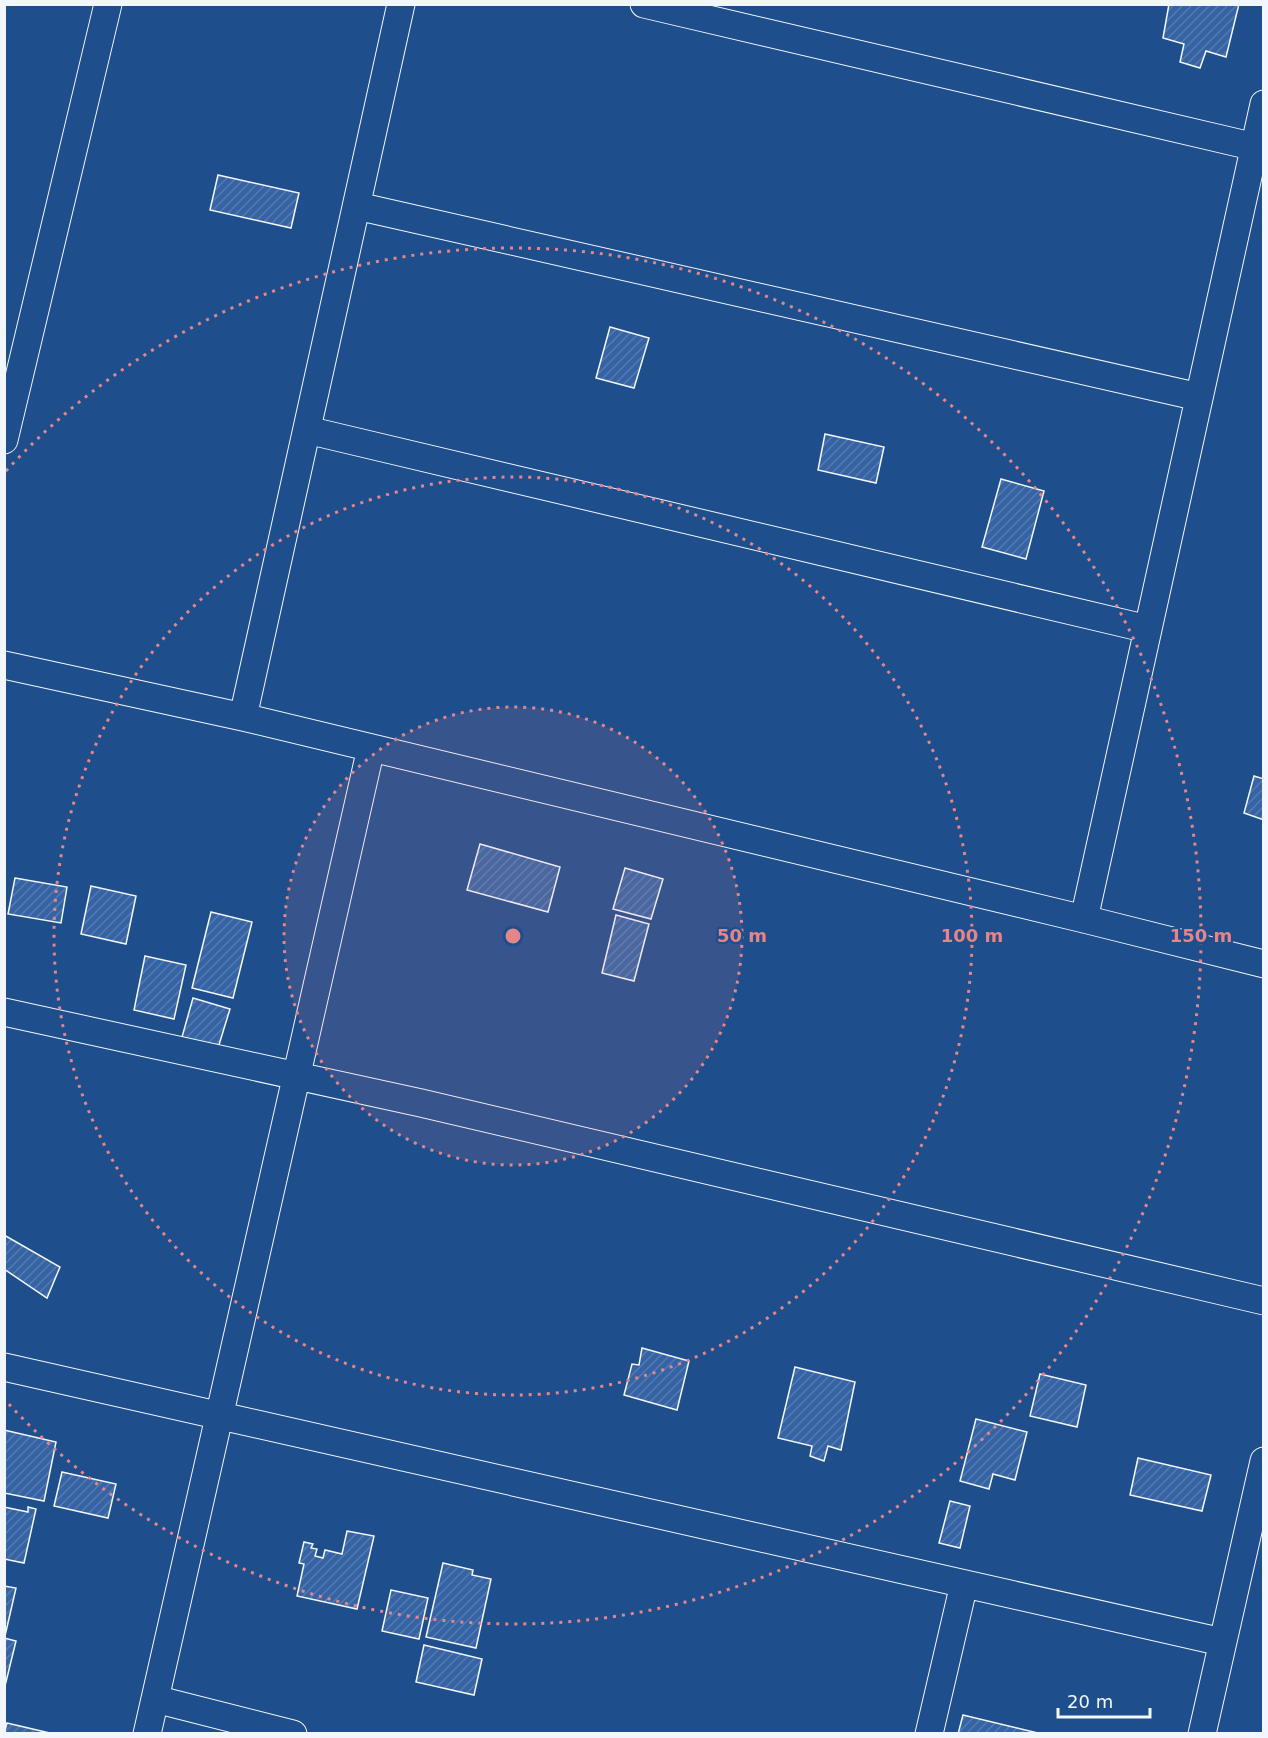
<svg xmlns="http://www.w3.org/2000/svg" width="1268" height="1738" font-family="'DejaVu Sans',sans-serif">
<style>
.building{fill:url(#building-hatch);stroke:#f2f6ff;stroke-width:1.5}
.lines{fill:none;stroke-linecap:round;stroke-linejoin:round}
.minor-casing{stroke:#f2f6ff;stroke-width:29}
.minor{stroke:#1f4e8c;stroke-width:27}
.ring{fill:none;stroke:#e38589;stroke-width:3;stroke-dasharray:3 6}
.centre{fill:#e38589;stroke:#1f4e8c;stroke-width:3}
.ring-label{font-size:18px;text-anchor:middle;font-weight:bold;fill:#e38589;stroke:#1f4e8c;stroke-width:4.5;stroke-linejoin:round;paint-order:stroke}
</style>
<defs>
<pattern id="building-hatch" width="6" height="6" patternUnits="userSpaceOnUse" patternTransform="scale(1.5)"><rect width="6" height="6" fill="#3563a3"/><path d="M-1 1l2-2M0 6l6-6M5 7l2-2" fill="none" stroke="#537ab1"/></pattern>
</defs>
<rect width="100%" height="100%" fill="#1f4e8c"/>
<!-- building -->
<path class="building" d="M1169,4h70l-13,53 -20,-6 -6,17 -20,-6 4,-18 -21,-6z
M218,175l81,18 -8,35 -81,-18z
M610,327l39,11 -15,50 -38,-10z
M825,434l59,13 -8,36 -58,-13z
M1001,479l43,12 -18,68 -44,-12z
M1254,776l10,3v41l-20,-7z
M480,844l80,23 -12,45 -81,-22z
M625,868l38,11 -12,40 -38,-10z
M15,878l52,9 -6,36 -53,-9z
M91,886l45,10 -10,48 -45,-10z
M211,912l41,10 -19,76 -41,-10z
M616,915l33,9 -15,57 -32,-8z
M145,956l41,9 -12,54 -40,-9z
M193,998l37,11 -12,39 -36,-11z
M4,1235l56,32 -13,31 -43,-29z
M642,1348l47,13 -12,49 -53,-15 8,-31 7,1z
M795,1367l60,15 -14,68 -13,-4 -4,15 -14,-5 2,-10 -34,-8z
M1040,1374l46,11 -9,42 -47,-11z
M976,1419l51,13 -12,48 -22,-6 -4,15 -29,-8z
M4,1430l52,12 -12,59 -40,-8z
M1138,1458l73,17 -9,36 -72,-16z
M62,1472l54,12 -8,34 -54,-12z
M950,1501l20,5 -10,42 -21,-5z
M4,1507l24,5v-5l8,2 -12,54 -20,-4z
M347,1531l27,5 -17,73 -60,-13 7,-32 -5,-1 5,-21 9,2 -2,4 6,1 -2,7 8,2 2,-8 17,4z
M443,1563l30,7 -1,5 19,4 -15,69 -50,-11z
M4,1586l12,2 -11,48h-1z
M391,1590l37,8 -9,41 -37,-8z
M4,1638l12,3 -12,49z
M424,1645l58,14 -8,36 -58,-13z
M963,1715l79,19h-84z
M7,1723l47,11h-50z"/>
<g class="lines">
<defs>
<path id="minor" d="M644,4l620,145
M357,206l842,191
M307,430l841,199
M4,440l104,-436
M4,665l239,52 841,202 180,45
M243,717l158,-713
M1084,919l180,-815
M4,1012l417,91 843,198
M4,1367l1218,275
M155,1699l138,35
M147,1734l224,-986
M929,1734l35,-150
M1202,1734l62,-273"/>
</defs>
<!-- minor casing -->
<use href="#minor" class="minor-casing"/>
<!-- minor -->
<use href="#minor" class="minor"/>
</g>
<!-- distance rings -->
<circle cx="513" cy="936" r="229" fill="#e38589" fill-opacity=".12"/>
<g class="ring">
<circle cx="513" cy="936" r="229"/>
<circle cx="513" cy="936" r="459"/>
<path d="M6 471A688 688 0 1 1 6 1401"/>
</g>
<circle cx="513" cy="936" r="9" class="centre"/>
<g class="ring-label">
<text x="742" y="942">50 m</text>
<text x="972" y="942">100 m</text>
<text x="1201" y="942">150 m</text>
</g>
<!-- border -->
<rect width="1268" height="1738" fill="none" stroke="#f2f6ff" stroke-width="12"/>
<!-- scale -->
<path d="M1058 1708v9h92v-9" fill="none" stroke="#f2f6ff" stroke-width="3"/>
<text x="1067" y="1708" font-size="18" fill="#f2f6ff" stroke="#1f4e8c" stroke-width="4.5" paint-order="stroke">20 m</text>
</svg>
